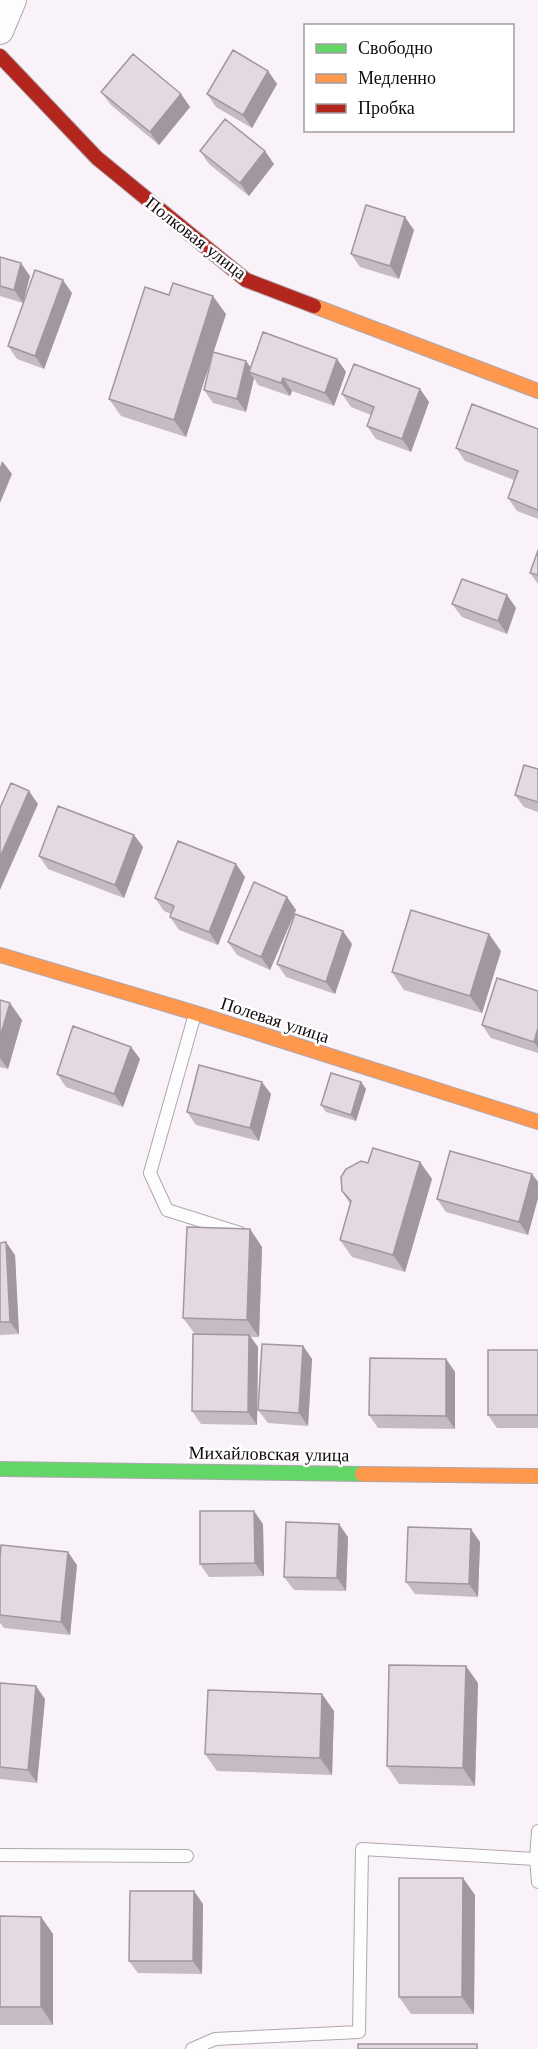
<svg xmlns="http://www.w3.org/2000/svg" width="538" height="2049" font-family="'Libre Baskerville',serif">
<style>
.lines{fill:none;stroke-linecap:round;stroke-linejoin:round}
.lane-casing{stroke:#afa7ae;stroke-width:14}
.street-casing{stroke:#afa7ae;stroke-width:28}
.fast-casing{stroke:#afa7ae;stroke-width:16}
.slow-casing{stroke:#afa7ae;stroke-width:16}
.jam-casing{stroke:#afa7ae;stroke-width:16}
.lane{stroke:#fefdfe;stroke-width:12}
.street{stroke:#fefdfe;stroke-width:26}
.fast{stroke:#63d668;stroke-width:14}
.slow{stroke:#ff974d;stroke-width:14}
.jam{stroke:#b3261e;stroke-width:14}
.wall{fill:#c5bbc2}
.shaded-wall{fill:#a0989e}
.building{fill:#e5d9e1;stroke:#a0989e;stroke-width:1.5}
.labels{text-anchor:middle;dominant-baseline:central;stroke-width:5;stroke-linejoin:round;paint-order:stroke}
.street-label{font-size:18px;fill:#110a11;stroke:#fff}
</style>
<rect width="100%" height="100%" fill="#faf2f9"/>
<g class="lines">
<defs>
<path id="lane" d="M195,1014l-45,159 17,37 73,23
M538,1831l-2,28 2,23
M0,1855l187,1
M192,2049l23,-10 144,-7 3,-183 174,10"/>
<path id="street" d="M0,31l13,-31"/>
<path id="fast" d="M0,1469l362,5"/>
<path id="slow" d="M314,306l224,85
M0,955l195,58 343,109
M362,1474l176,2"/>
<path id="jam" d="M0,56l97,102 149,122 68,26"/>
</defs>
<!-- lane casing -->
<use href="#lane" class="lane-casing"/>
<!-- street casing -->
<use href="#street" class="street-casing"/>
<!-- fast casing -->
<use href="#fast" class="fast-casing"/>
<!-- slow casing -->
<use href="#slow" class="slow-casing"/>
<!-- jam casing -->
<use href="#jam" class="jam-casing"/>
<!-- lane -->
<use href="#lane" class="lane"/>
<!-- street -->
<use href="#street" class="street"/>
<!-- fast -->
<use href="#fast" class="fast"/>
<!-- slow -->
<use href="#slow" class="slow"/>
<!-- jam -->
<use href="#jam" class="jam"/>
</g>
<!-- wall -->
<path class="wall" d="M268,71l9,13 -25,44 -36,-21 -9,-13z
M101,92l80,2 9,13 -31,38 -48,-40z
M200,151l74,13 -25,32 -40,-32z
M414,230l-15,49 -39,-12 -9,-13z
M0,257l30,19 -7,27 -23,-7z
M72,293l-28,76 -27,-10 -9,-13z
M226,314l-13,38 33,9 5,7 86,-9 9,13 -12,34 -42,-15 -2,5 -32,-11 -4,-7 -8,34 -33,-9 -9,-13 8,-34 -26,81 -65,-21 -12,-17z
M420,389l9,13 -18,50 -35,-13 -9,-13 4,-11 -20,-8 -9,-13z
M538,429v90l-21,-8 -9,-13 6,-18 -49,-19 -9,-13z
M538,550v34l-8,-11z
M507,595l9,13 -9,26 -45,-17 -10,-13z
M538,769v43l-14,-5 -9,-12z
M134,835l9,12 -19,51 -76,-29 -9,-13z
M236,864l9,13 -27,68 -39,-15 -9,-13 1,-3 -7,-3 -9,-13z
M287,897l9,13 -26,60 -33,-15 -9,-13z
M352,944l-17,50 -49,-17 -9,-13z
M501,951l-19,62 -78,-23 -12,-18z
M538,991v62l-47,-15 -9,-13z
M0,1000l22,20 -14,49 -8,-2z
M131,1047l9,12 -17,48 -57,-20 -9,-13z
M361,1082l5,7 -10,32 -30,-9 -5,-7z
M271,1094l-12,47 -63,-16 -9,-13z
M420,1162l12,17 -27,93 -53,-15 -12,-17 10,-36 -8,-13 26,-28z
M532,1174l6,8v16l-10,37 -82,-23 -9,-13z
M250,1229l12,18 -3,90h-8l7,10 -1,78 -56,-1 -9,-13 3,-77 -12,-16z
M0,1243l15,12 4,79 -19,1z
M303,1346l9,13 -4,67 -40,-3 -10,-13z
M538,1350v78h-41l-9,-13z
M446,1359l9,13v57l-77,-1 -9,-13z
M263,1524l1,52 -55,1 -9,-13z
M348,1537l-2,54 -52,-1 -10,-13z
M480,1542l-2,55 -63,-3 -9,-12z
M0,1558l77,7 -7,70 -66,-7 -4,-5z
M0,1683l45,16 -8,84 -37,-4z
M478,1683l-3,103 -76,-2 -12,-18z
M334,1711l-2,64 -115,-4 -12,-17z
M475,1895l-1,119h-63l-12,-17z
M203,1904l-1,70 -64,-1 -9,-12z
M0,1916l41,1 12,17v91h-53z"/>
<!-- shaded-wall -->
<path class="shaded-wall" d="M268,71l9,13 -25,44 -9,-13z
M181,94l9,13 -31,38 -9,-13z
M265,151l9,13 -25,32 -9,-13z
M405,217l9,13 -15,49 -9,-13z
M21,263l9,13 -7,27 -9,-13z
M63,280l9,13 -28,76 -9,-13z
M213,296l13,18 -40,123 -12,-17z
M337,359l9,13 -12,34 -9,-13z
M246,361l9,13 -6,-2 5,6 -8,34 -9,-13z
M283,378l9,13 -2,5 -9,-13z
M420,389l9,13 -18,50 -9,-13z
M2,461l10,13 -12,29v-36z
M507,595l9,13 -9,26 -9,-13z
M29,791l9,13 -38,86v-33z
M134,835l9,12 -19,51 -9,-13z
M236,864l9,13 -27,68 -9,-13z
M287,897l9,13 -26,60 -9,-13z
M343,931l9,13 -17,50 -9,-12z
M489,934l12,17 -19,62 -12,-17z
M10,1003l12,17 -14,49 -8,-11v-21z
M538,1028v20l-4,-6z
M131,1047l9,12 -17,48 -9,-13z
M262,1082l9,12 -12,47 -9,-13z
M361,1082l5,7 -10,32 -5,-6z
M420,1162l12,17 -27,93 -12,-17z
M532,1174l6,8v16l-10,37 -9,-13z
M250,1229l12,18 -3,90 -12,-17z
M6,1242l9,13 4,79 -9,-12z
M249,1335l9,12 -1,78 -9,-13z
M303,1346l9,13 -4,67 -9,-13z
M446,1359l9,13v57l-9,-13z
M254,1511l9,13 1,52 -9,-13z
M339,1524l9,13 -2,54 -9,-13z
M471,1529l9,13 -2,55 -9,-13z
M68,1552l9,13 -7,70 -9,-13z
M466,1666l12,17 -3,103 -12,-18z
M36,1686l9,13 -8,84 -9,-13z
M322,1694l12,17 -2,64 -12,-17z
M463,1878l12,17 -1,119 -12,-17z
M194,1891l9,13 -1,70 -9,-13z
M41,1917l12,17v91l-12,-18z"/>
<!-- building -->
<path class="building" d="M233,50l35,21 -25,44 -36,-21z
M133,54l48,40 -31,38 -49,-40z
M225,119l40,32 -25,32 -40,-32z
M366,205l39,12 -15,49 -39,-12z
M0,257l21,6 -7,27 -14,-4z
M35,270l28,10 -28,76 -27,-10z
M173,283l40,13 -39,124 -65,-21 36,-112 24,8z
M263,332l74,27 -12,34 -42,-15 -2,5 -32,-11z
M213,352l33,9 -9,38 -33,-9z
M354,364l66,25 -18,50 -35,-13 7,-19 -32,-13z
M472,404l66,25v81l-30,-12 10,-27 -62,-23z
M538,550v25l-8,-2z
M462,579l45,16 -9,26 -46,-17z
M524,765l14,4v33l-23,-7z
M11,783l18,8 -29,66v-49z
M58,806l76,29 -19,50 -76,-29z
M178,841l58,23 -27,68 -39,-15 4,-11 -19,-8z
M254,882l33,15 -26,60 -33,-15z
M411,910l78,24 -19,62 -78,-24z
M295,914l48,17 -17,51 -49,-18z
M497,978l41,13v37l-4,14 -52,-17z
M0,1000l10,3 -10,34z
M73,1026l58,21 -17,47 -57,-20z
M199,1065l63,17 -12,46 -63,-16z
M331,1073l30,9 -10,33 -30,-10z
M373,1148l47,14 -27,93 -53,-15 11,-39 -9,-10 -1,-14 5,-8 15,-8 7,2z
M450,1151l82,23 -13,48 -82,-23z
M187,1227l63,2 -3,91 -64,-2z
M6,1242l4,80h-10v-79z
M193,1334l56,1 -1,77 -56,-1z
M262,1344l41,2 -4,67 -41,-3z
M488,1350h50v65h-50z
M370,1358l76,1v57l-77,-1z
M200,1511h54l1,52 -55,1z
M286,1522l53,2 -2,54 -53,-1z
M408,1527l63,2 -2,55 -63,-2z
M1,1545l67,7 -7,70 -61,-7v-57z
M389,1665l77,1 -3,102 -76,-2z
M0,1683l36,3 -8,84 -28,-3z
M208,1690l114,4 -2,64 -115,-4z
M399,1878h64l-1,119h-63z
M130,1891h64l-1,70h-64z
M0,1916l41,1v90h-41z
M358,2044h119v5h-119z"/>
<g class="labels">
<!-- street labels -->
<g class="street-label">
<text transform="translate(196 238) rotate(38)">Полковая улица</text>
<text transform="translate(275 1020) rotate(18)">Полевая улица</text>
<text transform="translate(269 1454) rotate(1)">Михайловская улица</text>
</g>
</g>
<!-- legend -->
<rect x="304" y="24" width="210" height="108" fill="#ffffff" stroke="#a09da0" stroke-width="1.5"/>
<rect x="316" y="44" width="30" height="9" fill="#63d668" stroke="#a09da0" stroke-width="1.5"/>
<text x="358" y="54" font-size="18" fill="#110a11">Свободно</text>
<rect x="316" y="74" width="30" height="9" fill="#ff974d" stroke="#a09da0" stroke-width="1.5"/>
<text x="358" y="84" font-size="18" fill="#110a11">Медленно</text>
<rect x="316" y="104" width="30" height="9" fill="#b3261e" stroke="#a09da0" stroke-width="1.5"/>
<text x="358" y="114" font-size="18" fill="#110a11">Пробка</text>
</svg>
